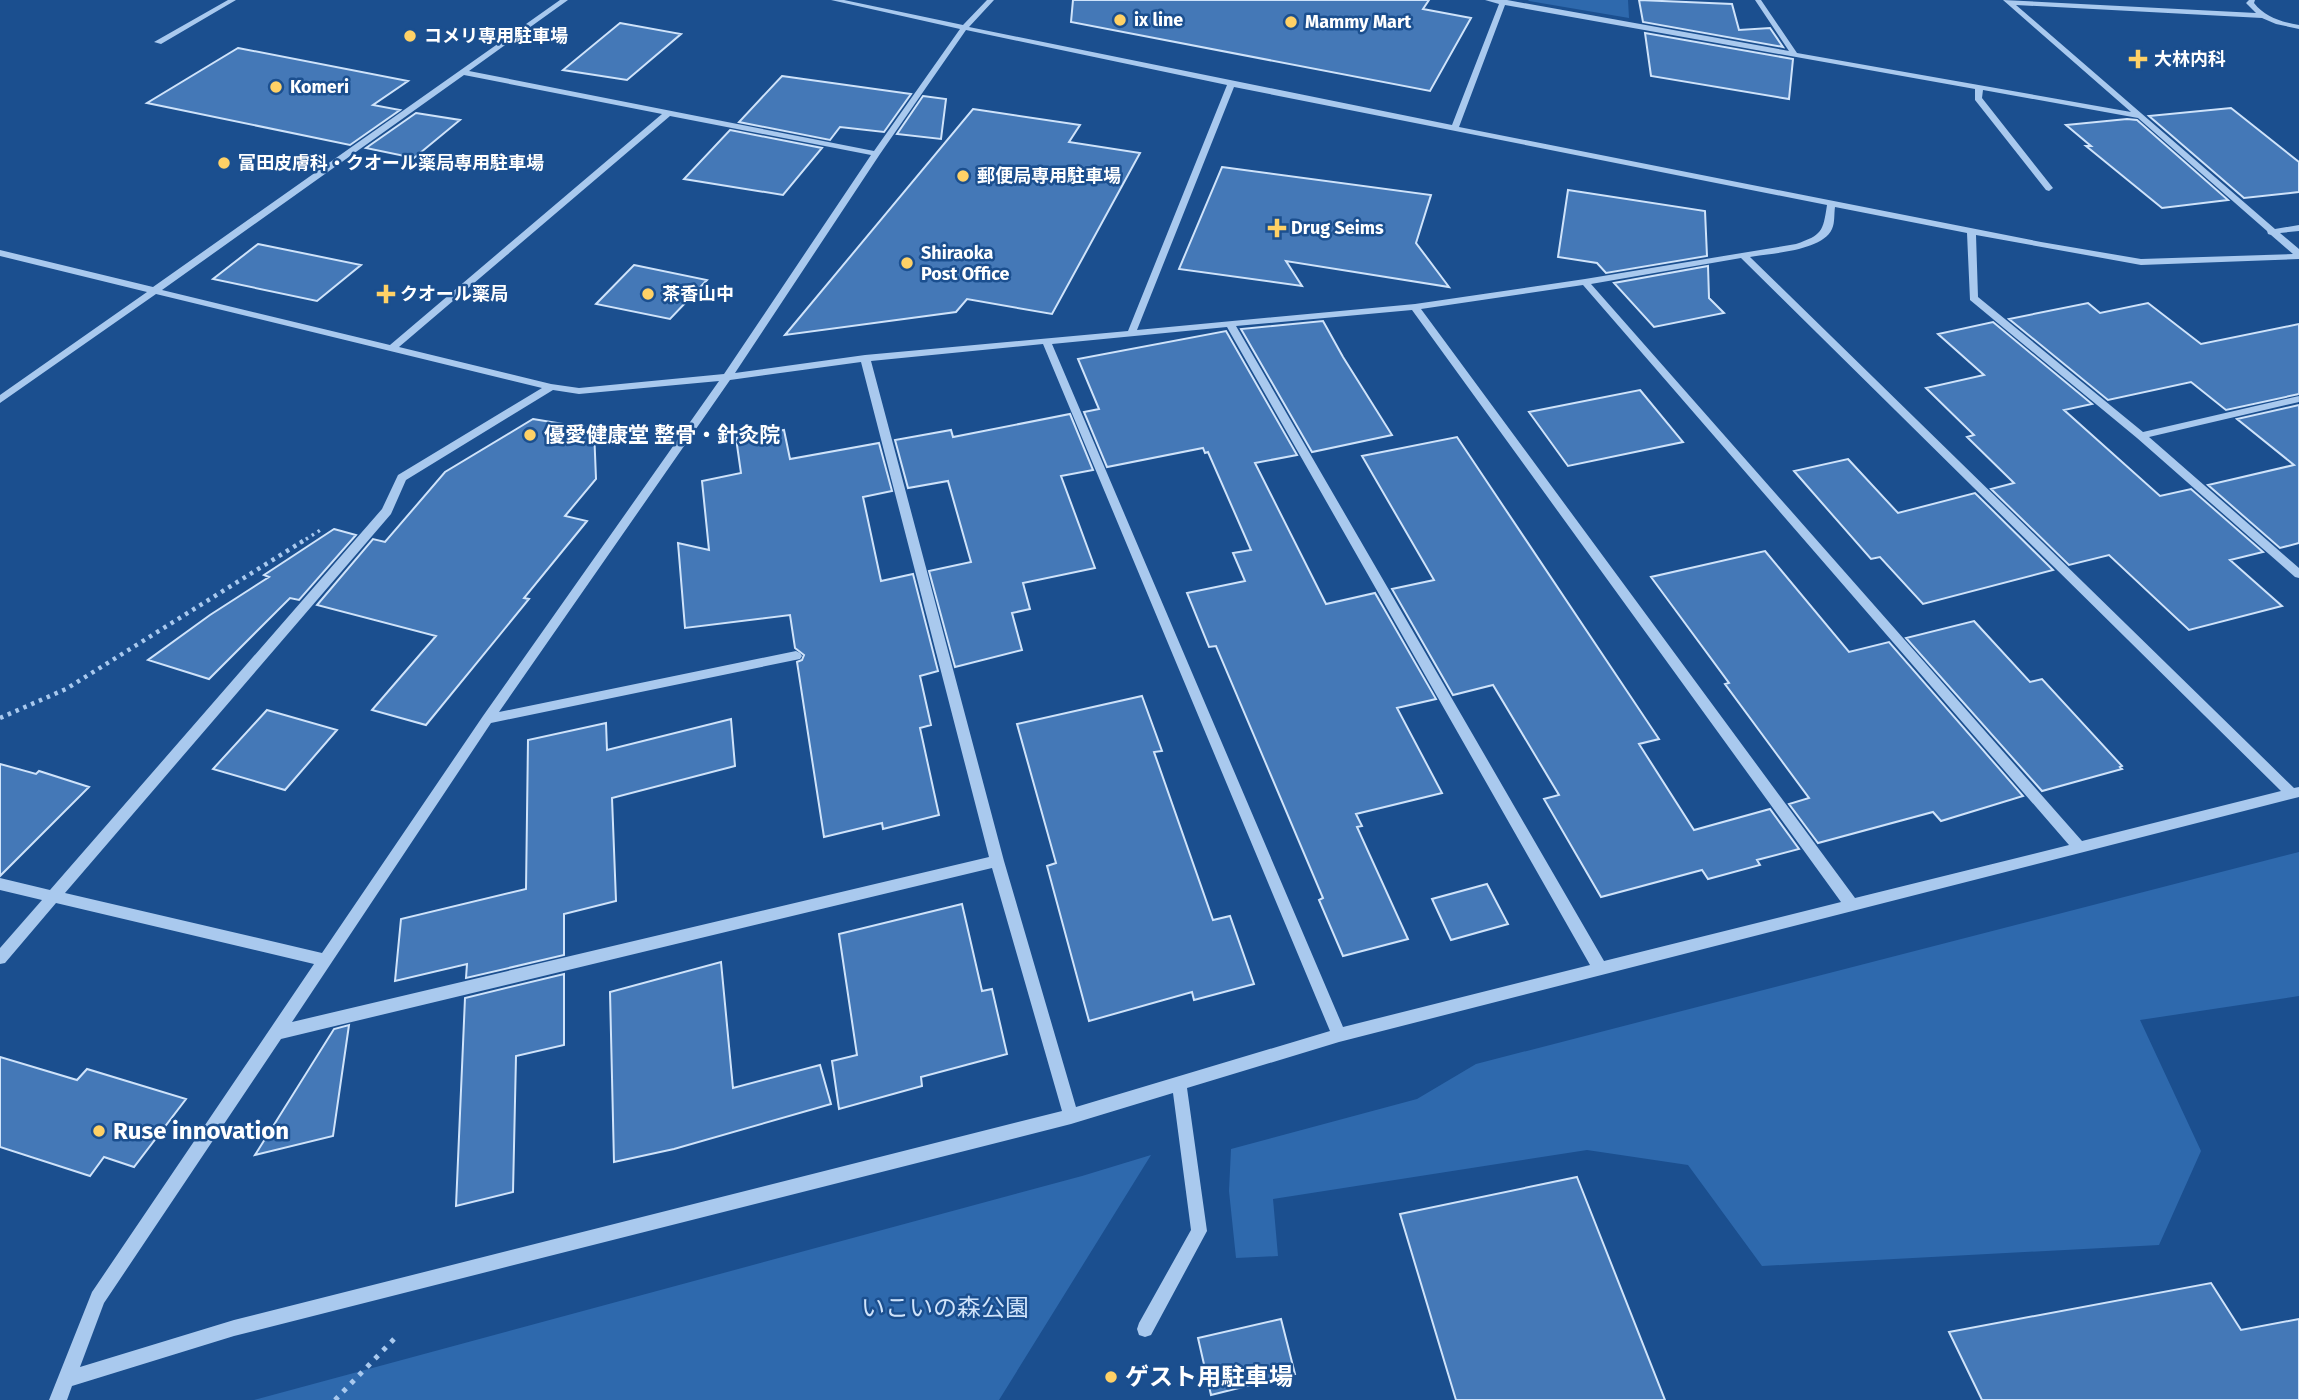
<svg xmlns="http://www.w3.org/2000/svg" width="2299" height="1400" font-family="'Fira Sans','Noto Sans JP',sans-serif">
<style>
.green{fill:#2e69ad}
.building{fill:#4478b7;stroke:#cfe3fa;stroke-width:2}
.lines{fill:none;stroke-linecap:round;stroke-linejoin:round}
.path-far2{stroke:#a9c9ee;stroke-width:3.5;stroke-dasharray:2.5 4.5;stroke-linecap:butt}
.path-far1{stroke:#a9c9ee;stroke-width:4.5;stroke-dasharray:3.5 5;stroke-linecap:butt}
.path{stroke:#a9c9ee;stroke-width:5;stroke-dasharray:4.5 7;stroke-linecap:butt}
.minor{fill:#a9c9ee;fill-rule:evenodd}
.poi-dot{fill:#ffd166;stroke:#1b4f8f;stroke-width:2.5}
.labels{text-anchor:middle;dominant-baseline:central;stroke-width:5;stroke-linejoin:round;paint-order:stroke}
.far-poi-label{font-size:18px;font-weight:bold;fill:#fff;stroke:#1b4f8f;text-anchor:start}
.poi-label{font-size:21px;font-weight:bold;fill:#fff;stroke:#1b4f8f;text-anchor:start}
.near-poi-label{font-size:24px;font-weight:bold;fill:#fff;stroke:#1b4f8f;text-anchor:start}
.near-park-label{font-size:24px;fill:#cfe3fa;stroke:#1b4f8f}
</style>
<rect width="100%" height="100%" fill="#1b4f8f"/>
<!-- green -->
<path class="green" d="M1528,0h100l1,18 -100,-17z
M2299,852v144l-159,24 61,131 -42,94 -397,21 -74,-101 -101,-15 -314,49 5,57 -42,2 -7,-67 2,-42 186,-50 59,-35z
M1151,1155l-152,245h-745l828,-224z"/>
<!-- building -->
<path class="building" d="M1073,0h356l-6,9 48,9 -41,73 -359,-69z
M1639,0l93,4 7,26 31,-2 13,19 -140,-25z
M620,23l61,11 -54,46 -64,-10z
M1645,33l148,26 -4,40 -138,-23z
M238,48l170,33 -35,24 27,5 -50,35 -203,-42z
M782,76l129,18 -27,38 -44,-5 -10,13 -91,-18z
M923,96l23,3 -5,40 -44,-5z
M2231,108l68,54v30l-55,6 -95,-82z
M973,109l107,16 -11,17 71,11 -88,161 -85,-15 -11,13 -171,23z
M416,113l44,7 -46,38 -48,-10z
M2127,119l10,1 91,80 -66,8 -76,-62h5l-25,-21z
M730,130l92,18 -39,47 -99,-16z
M1222,167l209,28 -15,48 33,44 -163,-26 16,25 -123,-17z
M1568,190l137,21 2,45 -101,17 -9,-10 -39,-6z
M258,244l103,21 -44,36 -104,-22z
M634,265l73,15 -37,39 -74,-15z
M1708,266l1,32 15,15 -70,14 -40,-44z
M2088,303l12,10 48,-10 53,41 98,-20v70l-73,16 -35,-28 -83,18 -99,-81z
M1323,321l20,36 49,78 -80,17 -71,-123z
M1993,322l99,82 -28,6 96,86 31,-7 72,63 -33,8 52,46 -93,24 -80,-75 -40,10 -78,-76 23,-6 -47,-46 7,-2 -48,-47 58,-13 -46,-41z
M1226,331l71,124 -42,8 71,141 49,-11 61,106 -39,9 45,85 -86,21 6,12 -5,1 51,112 -65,17 -24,-56 4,-2 -107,-252 -7,1 -22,-54 58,-12 -12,-28 18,-3 -43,-98 -3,1 -2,-5 -96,19 -23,-55 15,-3 -21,-50z
M1640,390l43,52 -115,24 -39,-54z
M2299,405v138l-19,5 -72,-63 86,-20 -57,-46z
M1070,414l23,56 -32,6 34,92 -72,15 7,26 -18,4 10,37 -67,17 -26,-96 42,-9 -23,-81 -40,7 -13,-48 56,-10 2,7z
M533,419l61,10 2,50 -31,37 22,5 -63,77 5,1 -103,126 -54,-15 64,-74 -119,-31 56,-66 12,3 60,-70z
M784,430l6,29 89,-16 13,48 -29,6 18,84 32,-7 25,97 -18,5 11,49 -11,3 19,87 -56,14 -1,-6 -58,14 -27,-175 5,-2 2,-5 -9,-7 -5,-33 -105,13 -7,-85 31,7 -7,-69 39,-8 -5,-35z
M1457,437l202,302 -20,5 55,86 76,-21 29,40 -42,11 3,5 -52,14 -6,-9 -101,27 -57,-98 15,-4 -66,-110 -40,10 -61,-106 42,-9 -72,-124z
M1848,459l50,54 77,-20 78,77 -130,34 -43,-47 -9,2 -77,-88z
M334,529l22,6 -57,65 -9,-2 -81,81 -61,-19 62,-45 59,-38 -5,-2z
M1765,551l84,101 40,-10 134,154 -82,25 -8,-9 -115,31 -29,-39 20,-6 -84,-114 4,-1 -78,-106z
M1974,621l56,61 12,-3 80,87 -2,1 2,2 -80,22 -136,-153z
M1142,696l20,55 -8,1 59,168 17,-4 24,68 -60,16 -2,-8 -103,29 -42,-155 9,-3 -39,-139z
M267,710l70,20 -52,60 -72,-21z
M731,719l4,47 -123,32 4,103 -52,13v41l-98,23 1,-14 -72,17 6,-62 125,-30 2,-149 78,-17 1,27z
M0,764l36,10 3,-3 50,16 -89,89z
M1487,884l21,40 -57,16 -19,-41z
M962,904l20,87 10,-2 15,65 -86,23 1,9 -83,23 -7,-48 25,-6 -18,-121z
M721,962l12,126 87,-23 11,39 -157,45 -60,13 -4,-170z
M564,974v71l-48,11 -3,136 -57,14 9,-208z
M349,1025l-16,111 -78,19 79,-126z
M0,1057l77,23 10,-11 99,30 -52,68 -30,-10 -14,19 -90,-29z
M1577,1177l88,223h-209l-56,-186z
M2211,1283l30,47 58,-11v81h-317l-33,-68z
M1281,1319l14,55 -84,21 -13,-57z"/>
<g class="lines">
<!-- path-far2 -->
<path class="path-far2" d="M300,543l22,-14"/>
<!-- path-far1 -->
<path class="path-far1" d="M0,718l66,-29 237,-148"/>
<!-- path -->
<path class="path" d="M335,1400l59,-61"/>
<!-- minor -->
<path class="minor" d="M228,0h8l-75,44 -7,-2z
M560,0h8l-99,71 405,80 86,-122 -129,-29h13l119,25 24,-25h7l-25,27 483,98 47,-121 -14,-4h22l282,51 -34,-51h6l36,53 334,59 -128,-112 253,13 -10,-10 3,-3h6l-1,3c11,14 27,19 45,22v4l-23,-5 -14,-6 -246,-13 259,224 24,-4v6l-19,2 19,16v10l-158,6 -165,-30 2,62 165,135 156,-36v6l-150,35 150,131v10l-4,-1 -158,-139 -167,-138 -3,-67 -132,-26c-1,6 0,16 -3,22 -10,22 -60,24 -82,28l544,531 5,-1v10l-960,245 -152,46 20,143 -56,104 -6,2 -6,-2 -2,-6 2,-6 52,-93 -18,-137 -102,31 -837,212 -162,50 -5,14h-18l43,-108 222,-328 -258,-61 -51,60 -5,1v-16l42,-48 -42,-10v-12l50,12 332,-381 16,-34 144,-87 -386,-94 -156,109v-8l147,-103 -147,-36v-6l153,37zM1505,5l470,84v11l71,90 3,1 4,-3 -71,-90 1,-8 155,28 129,113 1,3 3,1 22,19 -152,5 -100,-17 -582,-115zM966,30l261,55 -99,246 -263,24 -130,18 145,-219zM464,75l198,39 -272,231 -228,-55zM1234,87l593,118c-4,27 -5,30 -31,39l-211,35 -170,25 -278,26zM670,116l201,39 -147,219 -145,14 -28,-4 -152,-37zM1741,258l540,533 -199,50 -491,-557zM1583,285l486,560 -214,53 -434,-589zM1412,310l429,592 -237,59 -368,-635zM1227,327l363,638 -247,62 -291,-683zM1043,344l287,687 -254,76 -72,-246 -133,-500zM861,362l128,495 -697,165 199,-299 309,-64 2,-3 -2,-3 -4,-2 -297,61 231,-332zM719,381l-236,335 -161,237 -257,-60 326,-379 15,-34 147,-90 26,4zM992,868l70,243 -828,209 -154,47 24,-64 177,-264z"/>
</g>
<!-- markers -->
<g class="poi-dot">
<circle cx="1120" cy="20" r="7"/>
<circle cx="1291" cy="22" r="7"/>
<circle cx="410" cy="36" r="7"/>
<path d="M2134.5 48.5h7v7h7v7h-7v7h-7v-7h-7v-7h7z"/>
<circle cx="276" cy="87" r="7"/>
<circle cx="224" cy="163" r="7"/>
<circle cx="963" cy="176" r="7"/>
<path d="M1273.5 217.5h7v7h7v7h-7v7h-7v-7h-7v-7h7z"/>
<circle cx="907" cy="263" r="7"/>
<path d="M382.5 283.5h7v7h7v7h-7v7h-7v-7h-7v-7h7z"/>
<circle cx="648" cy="294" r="7"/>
<circle cx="530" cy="435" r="7"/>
<circle cx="99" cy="1131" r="7"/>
<circle cx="1111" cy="1377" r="7"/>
</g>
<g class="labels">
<!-- far-poi labels -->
<g class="far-poi-label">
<text x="1134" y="20">ix line</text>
<text x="1305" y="22">Mammy Mart</text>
<text x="424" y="36">コメリ専用駐車場</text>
<text x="2154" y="59">大林内科</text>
<text x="290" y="87">Komeri</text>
<text x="238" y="163">富田皮膚科・クオール薬局専用駐車場</text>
<text x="977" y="176">郵便局専用駐車場</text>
<text x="1291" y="228">Drug Seims</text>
<text x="921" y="253">Shiraoka<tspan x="921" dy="21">Post Office</tspan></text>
<text x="400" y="294">クオール薬局</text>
<text x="662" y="294">茶香山中</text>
</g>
<!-- poi labels -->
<g class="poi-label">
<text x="544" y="435">優愛健康堂 整骨・針灸院</text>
</g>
<!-- near-poi labels -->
<g class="near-poi-label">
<text x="113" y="1131">Ruse innovation</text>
<text x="1125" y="1377">ゲスト用駐車場</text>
</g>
<!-- near-park labels -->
<g class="near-park-label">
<text x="945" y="1308">いこいの森公園</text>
</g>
</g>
</svg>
